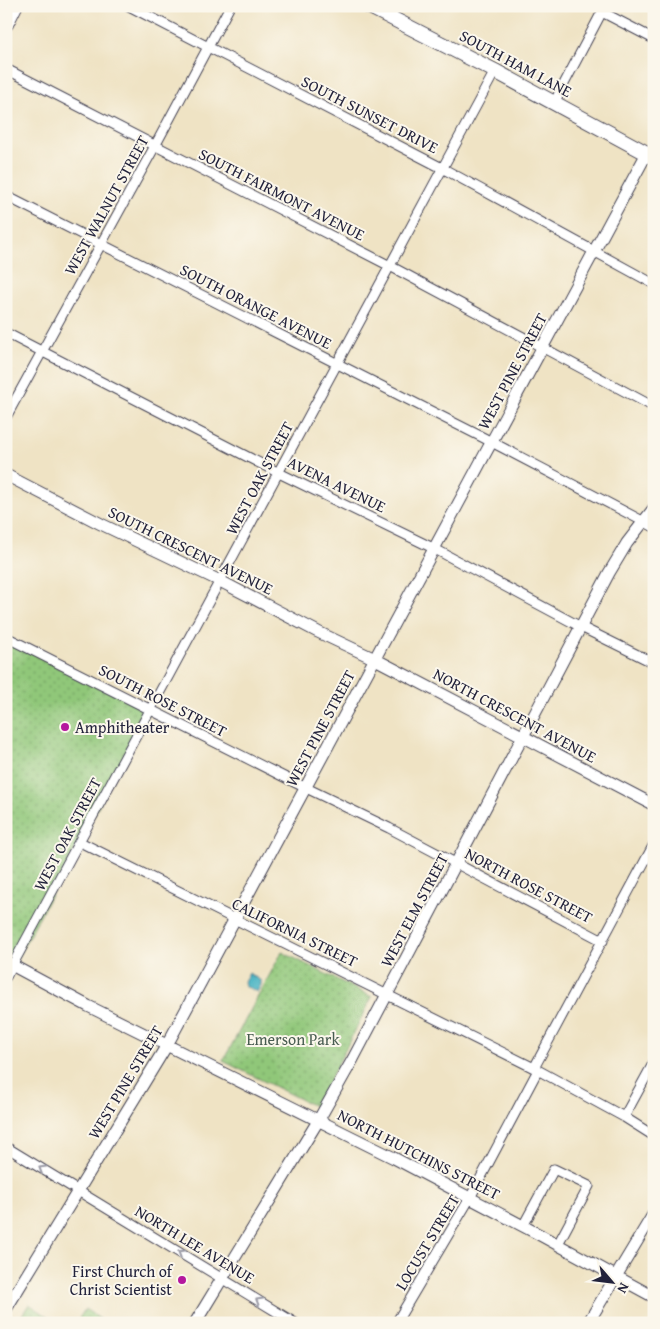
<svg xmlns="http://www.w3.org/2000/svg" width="660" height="1329" font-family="'Gentium Book Plus',serif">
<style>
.park{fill:url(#park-dots);stroke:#59745a}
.water{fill:url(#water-ripples);stroke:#346a7e}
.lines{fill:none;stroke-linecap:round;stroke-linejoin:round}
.minor-casing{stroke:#413f50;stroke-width:11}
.tertiary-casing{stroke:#413f50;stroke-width:13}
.secondary-casing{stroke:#413f50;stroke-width:16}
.minor{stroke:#fff;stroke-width:9}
.tertiary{stroke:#fff;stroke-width:11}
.secondary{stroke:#fff;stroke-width:14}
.oneway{stroke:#9c9ca7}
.poi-dot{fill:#b5179e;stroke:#fbf7ec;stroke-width:2}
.labels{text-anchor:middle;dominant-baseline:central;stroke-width:4;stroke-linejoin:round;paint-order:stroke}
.street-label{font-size:16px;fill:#22223b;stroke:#fbf7ec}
.poi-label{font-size:16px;fill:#22223b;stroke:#fbf7ec;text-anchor:start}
.park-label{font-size:16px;fill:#485c51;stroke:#fbf7ec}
</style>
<defs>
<pattern id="park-dots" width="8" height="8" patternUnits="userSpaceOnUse" patternTransform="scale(1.25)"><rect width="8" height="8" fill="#90c779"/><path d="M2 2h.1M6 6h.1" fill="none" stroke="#75a164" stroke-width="1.8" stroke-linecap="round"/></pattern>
<pattern id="water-ripples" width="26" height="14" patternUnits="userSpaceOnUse" patternTransform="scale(1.25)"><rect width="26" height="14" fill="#45b2c2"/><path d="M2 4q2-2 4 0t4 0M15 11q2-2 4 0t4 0" fill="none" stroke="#39909f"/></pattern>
</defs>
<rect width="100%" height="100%" fill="#fbf7ec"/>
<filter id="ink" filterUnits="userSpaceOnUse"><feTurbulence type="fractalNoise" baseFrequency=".02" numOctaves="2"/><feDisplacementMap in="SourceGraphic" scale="10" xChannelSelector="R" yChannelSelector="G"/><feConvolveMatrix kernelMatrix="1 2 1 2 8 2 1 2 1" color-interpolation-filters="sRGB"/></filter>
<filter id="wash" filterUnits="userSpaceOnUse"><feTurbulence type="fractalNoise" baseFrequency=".0096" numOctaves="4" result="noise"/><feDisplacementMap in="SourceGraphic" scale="20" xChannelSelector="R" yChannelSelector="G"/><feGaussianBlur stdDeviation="1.12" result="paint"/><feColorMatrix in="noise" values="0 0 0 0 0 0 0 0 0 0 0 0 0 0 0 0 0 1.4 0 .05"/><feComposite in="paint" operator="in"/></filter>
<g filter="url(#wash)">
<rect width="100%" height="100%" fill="#efe3c4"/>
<!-- park -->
<path class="park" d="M6,638l144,72 -137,256 -7,-3z
M282,952l90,45 -56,110 -93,-46z
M29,1304l29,19h-41z
M85,1309l21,14h-30z"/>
<!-- water -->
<path class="water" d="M249,973l12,8v4l-4,7 -12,-6 -1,-4z"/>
</g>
<g filter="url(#ink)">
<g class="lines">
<defs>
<path id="minor" d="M129,6l313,162 212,116
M602,12l52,27
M6,69l384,197 264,141
M554,103l51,-97
M6,196l478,242 170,89
M6,333l273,140 156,76 146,78 73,36
M6,417l149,-271 75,-140
M6,637l290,146 93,45 214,113
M80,842l454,226 90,49 30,19
M6,977l489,-906
M534,1068l120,-224
M624,1117l30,-55
M6,1147l289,176
M523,1226l31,-57 35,17 -31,58
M396,1323l74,-125 68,-128"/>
<path id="tertiary" d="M6,475l95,49 119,57 98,51 57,27 279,146
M6,962l82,44 306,152 146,77 114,62
M6,1309l161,-264 480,-892
M195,1323l123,-202 35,-62 256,-486 18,-30 27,-35
M588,1323l66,-110"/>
<path id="secondary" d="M368,6l127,65 159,86
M6,24l9,-18"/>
</defs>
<!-- minor casing -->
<use href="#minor" class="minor-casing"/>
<!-- tertiary casing -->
<use href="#tertiary" class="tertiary-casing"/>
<!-- secondary casing -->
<use href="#secondary" class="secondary-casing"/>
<!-- minor -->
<use href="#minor" class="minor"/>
<!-- tertiary -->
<use href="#tertiary" class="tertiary"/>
<!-- secondary -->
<use href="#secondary" class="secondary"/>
</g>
<!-- one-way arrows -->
<defs><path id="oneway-chevron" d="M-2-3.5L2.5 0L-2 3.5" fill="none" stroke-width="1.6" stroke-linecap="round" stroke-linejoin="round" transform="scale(1.25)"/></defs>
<g class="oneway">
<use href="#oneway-chevron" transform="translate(42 1169) rotate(-149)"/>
<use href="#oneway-chevron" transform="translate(181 1253) rotate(-148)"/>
<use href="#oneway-chevron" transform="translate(259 1301) rotate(-149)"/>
</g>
</g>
<!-- markers -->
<g class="poi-dot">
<circle cx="65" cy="727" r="5"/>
<circle cx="182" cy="1280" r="5"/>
</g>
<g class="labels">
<!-- street labels -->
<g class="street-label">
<text transform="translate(516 63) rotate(28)">SOUTH HAM LANE</text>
<text transform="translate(370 114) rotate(27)">SOUTH SUNSET DRIVE</text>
<text transform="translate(282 194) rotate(27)">SOUTH FAIRMONT AVENUE</text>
<text transform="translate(106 205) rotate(-61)">WEST WALNUT STREET</text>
<text transform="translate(256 306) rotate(27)">SOUTH ORANGE AVENUE</text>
<text transform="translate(512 371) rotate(-62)">WEST PINE STREET</text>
<text transform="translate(259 478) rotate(-62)">WEST OAK STREET</text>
<text transform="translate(337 484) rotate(26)">AVENA AVENUE</text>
<text transform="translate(191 550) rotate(26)">SOUTH CRESCENT AVENUE</text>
<text transform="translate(163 700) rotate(27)">SOUTH ROSE STREET</text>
<text transform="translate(515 715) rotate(28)">NORTH CRESCENT AVENUE</text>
<text transform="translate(320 728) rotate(-62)">WEST PINE STREET</text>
<text transform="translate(67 834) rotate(-62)">WEST OAK STREET</text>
<text transform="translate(529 885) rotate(28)">NORTH ROSE STREET</text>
<text transform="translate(414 910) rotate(-62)">WEST ELM STREET</text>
<text transform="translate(295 932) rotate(26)">CALIFORNIA STREET</text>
<text transform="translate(125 1082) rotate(-59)">WEST PINE STREET</text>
<text transform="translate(419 1154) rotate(27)">NORTH HUTCHINS STREET</text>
<text transform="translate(427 1242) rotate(-59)">LOCUST STREET</text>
<text transform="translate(195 1244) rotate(31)">NORTH LEE AVENUE</text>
</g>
<!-- poi labels -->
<g class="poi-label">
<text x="75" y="727">Amphitheater</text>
<text x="172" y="1271" text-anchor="end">First Church of<tspan x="172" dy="18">Christ Scientist</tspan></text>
</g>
<!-- park labels -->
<g class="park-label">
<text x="293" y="1039">Emerson Park</text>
</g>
</g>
<!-- margin -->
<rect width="660" height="1329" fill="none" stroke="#fbf7ec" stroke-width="25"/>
<!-- north arrow -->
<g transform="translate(612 1282) rotate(118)" stroke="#fbf7ec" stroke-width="4" paint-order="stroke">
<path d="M0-4L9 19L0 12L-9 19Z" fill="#22223b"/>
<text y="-8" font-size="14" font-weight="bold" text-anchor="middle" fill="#22223b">N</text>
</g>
</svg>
